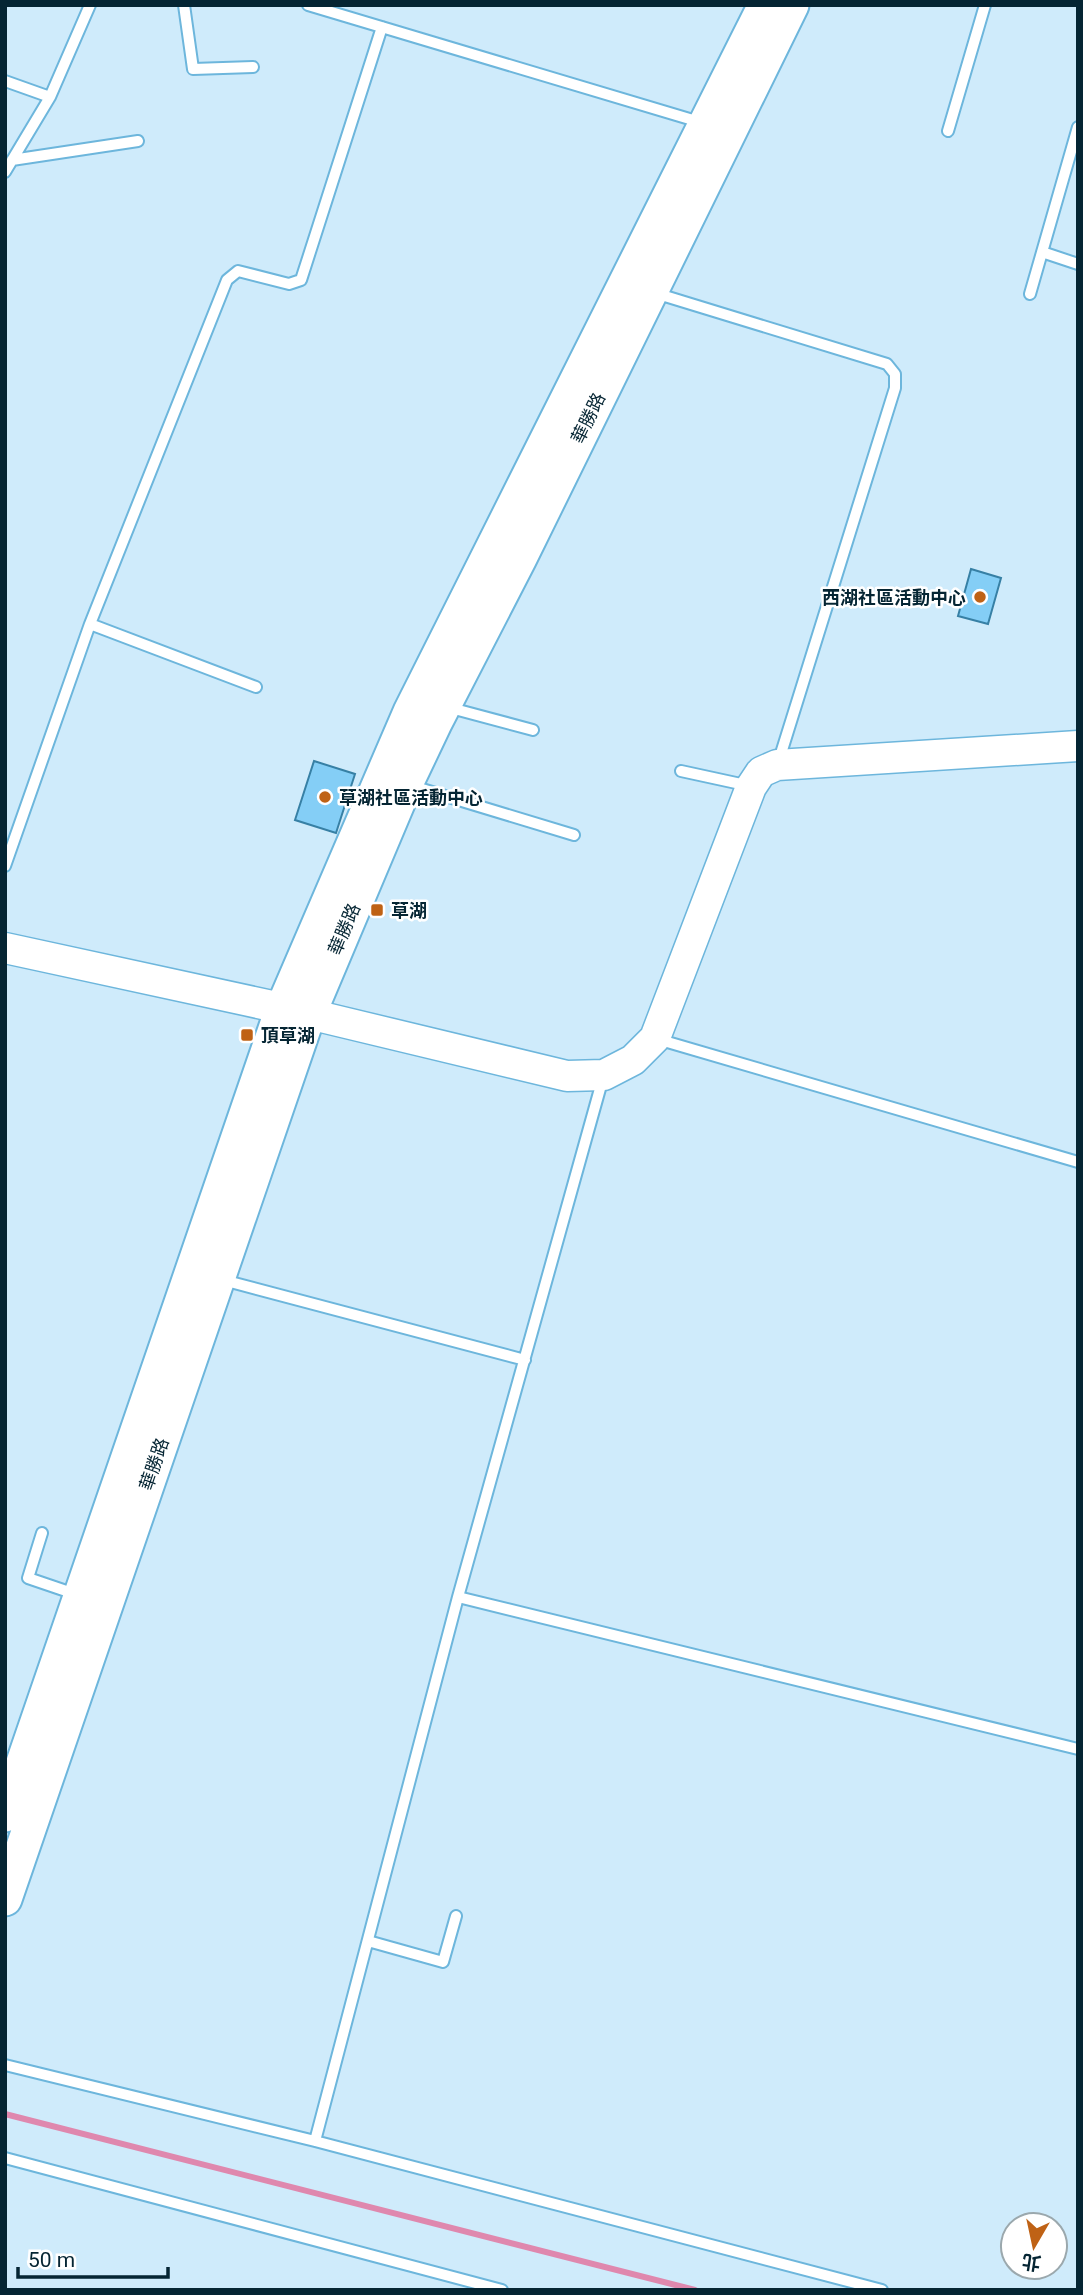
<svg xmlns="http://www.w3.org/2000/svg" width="1083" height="2295" font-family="Roboto,'Noto Sans TC',sans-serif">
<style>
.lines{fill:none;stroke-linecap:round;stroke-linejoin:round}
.stream{stroke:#df88ae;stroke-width:6}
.building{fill:#84cef6;stroke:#3780a5;stroke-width:2}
.lane-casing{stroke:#6db6dc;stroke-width:14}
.secondary-casing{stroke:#6db6dc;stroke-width:33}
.primary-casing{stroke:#6db6dc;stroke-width:37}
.lane{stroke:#fff;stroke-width:10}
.secondary{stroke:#fff;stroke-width:30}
.primary{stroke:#fff;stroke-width:33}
.poi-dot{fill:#bf6215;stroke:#fff;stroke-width:2.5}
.labels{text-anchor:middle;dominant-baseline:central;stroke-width:5;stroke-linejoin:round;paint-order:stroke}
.street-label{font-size:18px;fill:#052533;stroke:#fff}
.poi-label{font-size:18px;font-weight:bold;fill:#052533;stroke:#fff;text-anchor:start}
</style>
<rect width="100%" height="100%" fill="#cfebfb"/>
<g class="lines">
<!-- stream -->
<path class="stream" d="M5,2114l690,176"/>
</g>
<!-- building -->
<path class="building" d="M971,569l30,9 -13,46 -30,-8z
M314,761l41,13 -19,59 -41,-13z"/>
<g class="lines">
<defs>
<path id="lane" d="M184,5l9,64 60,-2
M308,5l395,118
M5,81l45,16
M948,131l37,-126
M12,160l126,-19
M5,172l45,-75 40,-92
M1042,252l36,12
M655,293l232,71 8,10v14l-117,375
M1030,294l48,-167
M90,624l166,63
M447,707l86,23
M681,771l69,15
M409,785l165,50
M5,866l85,-242 137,-344 11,-9 51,13 12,-4 81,-253
M657,1039l421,123
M223,1280l302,80
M42,1533l-14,45 50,17
M458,1597l620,152
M368,1941l75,21 13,-46
M5,2065l310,76 567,149
M315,2141l143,-544 145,-519
M5,2158l497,132"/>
<path id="secondary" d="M5,948l304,66 258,62 37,-1 29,-15 22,-22 96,-251 10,-15 16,-7 301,-19"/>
<path id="primary" d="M5,1815l277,-806 128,-297 355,-707
M5,1899l304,-885 97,-230 29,-61 85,-165 272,-553"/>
</defs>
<!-- lane casing -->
<use href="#lane" class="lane-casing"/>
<!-- secondary casing -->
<use href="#secondary" class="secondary-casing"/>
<!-- primary casing -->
<use href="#primary" class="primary-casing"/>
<!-- lane -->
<use href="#lane" class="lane"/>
<!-- secondary -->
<use href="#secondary" class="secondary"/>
<!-- primary -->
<use href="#primary" class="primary"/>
</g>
<!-- markers -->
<g class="poi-dot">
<circle cx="980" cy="597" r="7"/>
<circle cx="325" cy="797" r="7"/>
<rect x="370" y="903" width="14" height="14" rx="3.5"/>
<rect x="240" y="1028" width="14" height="14" rx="3.5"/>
</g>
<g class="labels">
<!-- street labels -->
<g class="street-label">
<text transform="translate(588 418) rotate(-64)">華勝路</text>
<text transform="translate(344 929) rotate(-67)">華勝路</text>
<text transform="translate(154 1464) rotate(-71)">華勝路</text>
</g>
<!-- poi labels -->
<g class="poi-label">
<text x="966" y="597" text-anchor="end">西湖社區活動中心</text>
<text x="339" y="797">草湖社區活動中心</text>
<text x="391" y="910">草湖</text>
<text x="261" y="1035">頂草湖</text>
</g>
</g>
<!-- border -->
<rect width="1083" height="2295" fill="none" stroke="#052533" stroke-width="14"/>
<!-- north arrow -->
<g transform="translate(1034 2246) rotate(189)"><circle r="33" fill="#ffffff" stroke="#9ba8ad" stroke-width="2"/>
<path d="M0-5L12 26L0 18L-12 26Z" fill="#bf6215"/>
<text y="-10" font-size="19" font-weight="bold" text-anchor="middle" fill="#052533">北</text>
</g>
<!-- scale -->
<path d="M18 2267v10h150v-10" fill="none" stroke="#052533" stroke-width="3.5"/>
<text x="28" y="2267" font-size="21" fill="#052533" stroke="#ffffff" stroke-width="5" paint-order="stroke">50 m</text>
</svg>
